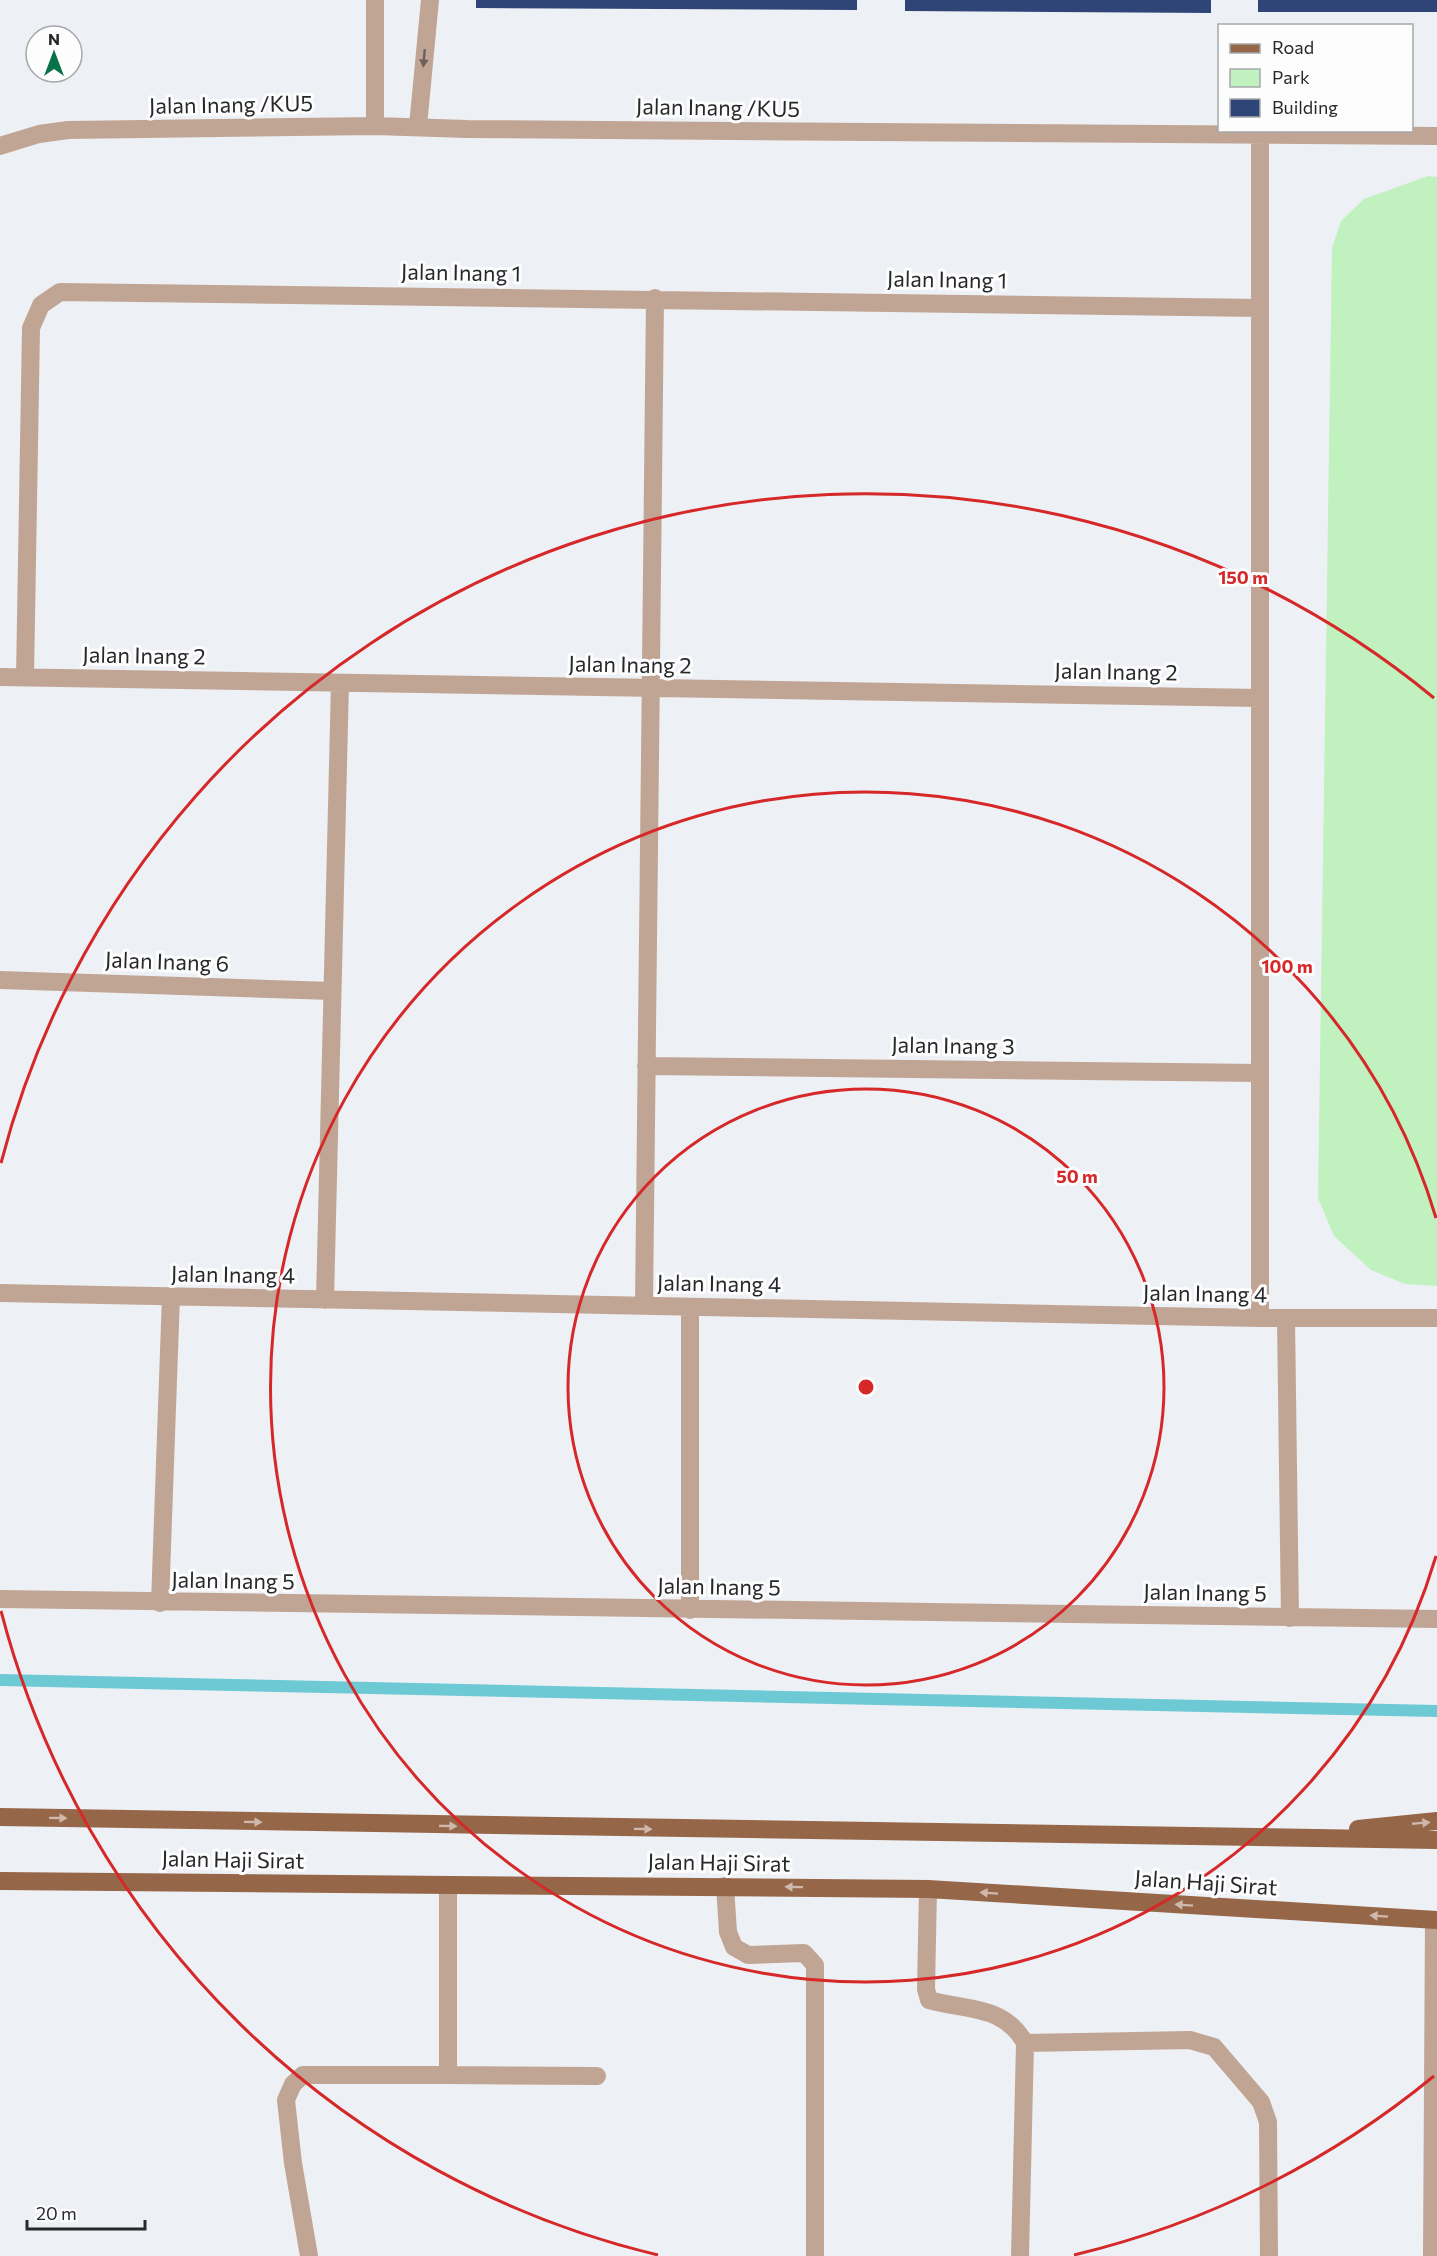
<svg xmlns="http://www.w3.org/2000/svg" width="1437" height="2256" font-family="Commissioner,sans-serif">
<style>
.green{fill:#c0f1be}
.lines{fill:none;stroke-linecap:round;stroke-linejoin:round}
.stream{stroke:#6dc9d3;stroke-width:12}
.building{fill:#304577}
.minor{stroke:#c1a594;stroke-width:18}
.major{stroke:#956648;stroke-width:18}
.oneway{fill:#6c605a}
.oneway2{fill:#ceb9ac}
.ring{fill:none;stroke:#d62828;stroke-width:3}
.labels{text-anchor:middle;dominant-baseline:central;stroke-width:6;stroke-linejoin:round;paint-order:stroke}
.street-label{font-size:22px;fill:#27282a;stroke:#fdfdfe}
.centre{fill:#d62828;stroke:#fdfdfe;stroke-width:3}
.ring-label{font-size:18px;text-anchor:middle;font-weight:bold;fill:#d62828;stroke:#fdfdfe;stroke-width:6;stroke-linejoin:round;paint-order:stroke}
</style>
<rect width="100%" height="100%" fill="#edf0f5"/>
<!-- green -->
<path class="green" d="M1428,176l9,1v1109l-32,-2 -34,-14 -37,-34 -16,-38 14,-950 9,-27 23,-22z"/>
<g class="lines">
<!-- stream -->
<path class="stream" d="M0,1680l1437,31"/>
</g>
<!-- building -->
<path class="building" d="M476,0h381v10l-381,-2z
M905,0h306v13l-306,-2z
M1258,0h179v12h-179z"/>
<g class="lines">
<!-- minor -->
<path class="minor" d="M375,0v126
M418,126l12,-126
M1260,136v1182
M0,146l39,-12 29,-4 307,-4 92,3 970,7
M0,677l1260,21
M25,677l6,-349 10,-23 19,-13 1200,16
M0,980l332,11
M646,1066l614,7
M0,1293l1260,25h177
M325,1300l15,-617
M644,1306l11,-1008
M690,1307v303
M1286,1318l4,300
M0,1599l1437,20
M160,1603l11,-307
M725,1886l3,46 6,15 14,8 56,-2 11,12v291
M928,1889l-2,100 3,11c39,11 75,5 96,43l-5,213
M1025,2043l165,-3 24,7 47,55 7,20 1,134
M448,2075l149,1
M309,2256l-16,-93 -7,-63 7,-16 10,-9h145v-190
M1432,2256l2,-336"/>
<!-- major -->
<path class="major" d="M0,1817l1437,23
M1358,1829l79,-8
M0,1881l928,8 509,31"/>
</g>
<!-- one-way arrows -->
<defs><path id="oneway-solid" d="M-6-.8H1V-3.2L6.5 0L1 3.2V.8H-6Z" transform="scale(1.5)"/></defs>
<use class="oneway" href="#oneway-solid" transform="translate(424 58) rotate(95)"/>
<g class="oneway2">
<use href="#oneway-solid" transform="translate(58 1818) rotate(1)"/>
<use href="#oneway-solid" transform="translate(253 1822) rotate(1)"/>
<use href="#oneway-solid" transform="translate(1421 1823) rotate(-5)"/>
<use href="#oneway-solid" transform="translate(448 1826) rotate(1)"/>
<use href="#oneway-solid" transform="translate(643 1829) rotate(1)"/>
<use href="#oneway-solid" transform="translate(794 1887) rotate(-179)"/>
<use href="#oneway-solid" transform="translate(989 1893) rotate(-176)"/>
<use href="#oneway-solid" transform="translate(1184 1905) rotate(-176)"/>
<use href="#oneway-solid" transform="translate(1379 1916) rotate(-176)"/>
</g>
<!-- distance rings -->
<g class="ring">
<circle cx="866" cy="1387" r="298"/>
<path d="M1436 1556A595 595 0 1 1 1436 1218"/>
<path d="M1434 2076A893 893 0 0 1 1074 2255M658 2255A893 893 0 0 1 1 1611M1 1163A893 893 0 0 1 1434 698"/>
</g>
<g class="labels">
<!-- street labels -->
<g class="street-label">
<text transform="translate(231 104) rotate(-1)">Jalan Inang /KU5</text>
<text transform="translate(718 107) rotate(1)">Jalan Inang /KU5</text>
<text transform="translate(461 272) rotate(1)">Jalan Inang 1</text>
<text transform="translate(947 279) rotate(1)">Jalan Inang 1</text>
<text transform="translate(144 655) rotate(1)">Jalan Inang 2</text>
<text transform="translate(630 664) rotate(1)">Jalan Inang 2</text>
<text transform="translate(1116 671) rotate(1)">Jalan Inang 2</text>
<text transform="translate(167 961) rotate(2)">Jalan Inang 6</text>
<text transform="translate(953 1045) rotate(1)">Jalan Inang 3</text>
<text transform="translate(233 1274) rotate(1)">Jalan Inang 4</text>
<text transform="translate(719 1283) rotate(1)">Jalan Inang 4</text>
<text transform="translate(1205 1293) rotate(1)">Jalan Inang 4</text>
<text transform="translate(233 1580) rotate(1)">Jalan Inang 5</text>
<text transform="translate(719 1586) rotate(1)">Jalan Inang 5</text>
<text transform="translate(1205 1592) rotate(1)">Jalan Inang 5</text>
<text transform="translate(233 1859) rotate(1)">Jalan Haji Sirat</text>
<text transform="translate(719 1862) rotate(1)">Jalan Haji Sirat</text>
<text transform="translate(1206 1882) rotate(4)">Jalan Haji Sirat</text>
</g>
</g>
<circle cx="866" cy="1387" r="9" class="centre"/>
<g class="ring-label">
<text x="1243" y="584">150 m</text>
<text x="1287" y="973">100 m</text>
<text x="1077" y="1183">50 m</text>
</g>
<!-- legend -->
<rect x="1218" y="24" width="195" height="108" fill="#fdfdfe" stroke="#a7a8a9" stroke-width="1.5"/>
<rect x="1230" y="44" width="30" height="9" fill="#956648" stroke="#a7a8a9" stroke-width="1.5"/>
<text x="1272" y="54" font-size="18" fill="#27282a">Road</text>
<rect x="1230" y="69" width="30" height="18" fill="#c0f1be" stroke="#a7a8a9" stroke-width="1.5"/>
<text x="1272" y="84" font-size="18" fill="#27282a">Park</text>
<rect x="1230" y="99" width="30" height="18" fill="#304577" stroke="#a7a8a9" stroke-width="1.5"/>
<text x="1272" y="114" font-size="18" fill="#27282a">Building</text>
<!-- north arrow -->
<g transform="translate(54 54)"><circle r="28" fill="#fdfdfe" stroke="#a7a8a9" stroke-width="1.5"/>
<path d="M0-4.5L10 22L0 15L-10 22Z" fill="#077149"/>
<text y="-9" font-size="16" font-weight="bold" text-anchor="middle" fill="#27282a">N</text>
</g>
<!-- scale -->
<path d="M27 2220v9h118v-9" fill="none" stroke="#27282a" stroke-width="3"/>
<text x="36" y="2220" font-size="18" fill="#27282a" stroke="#fdfdfe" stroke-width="4.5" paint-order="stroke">20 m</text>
</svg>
